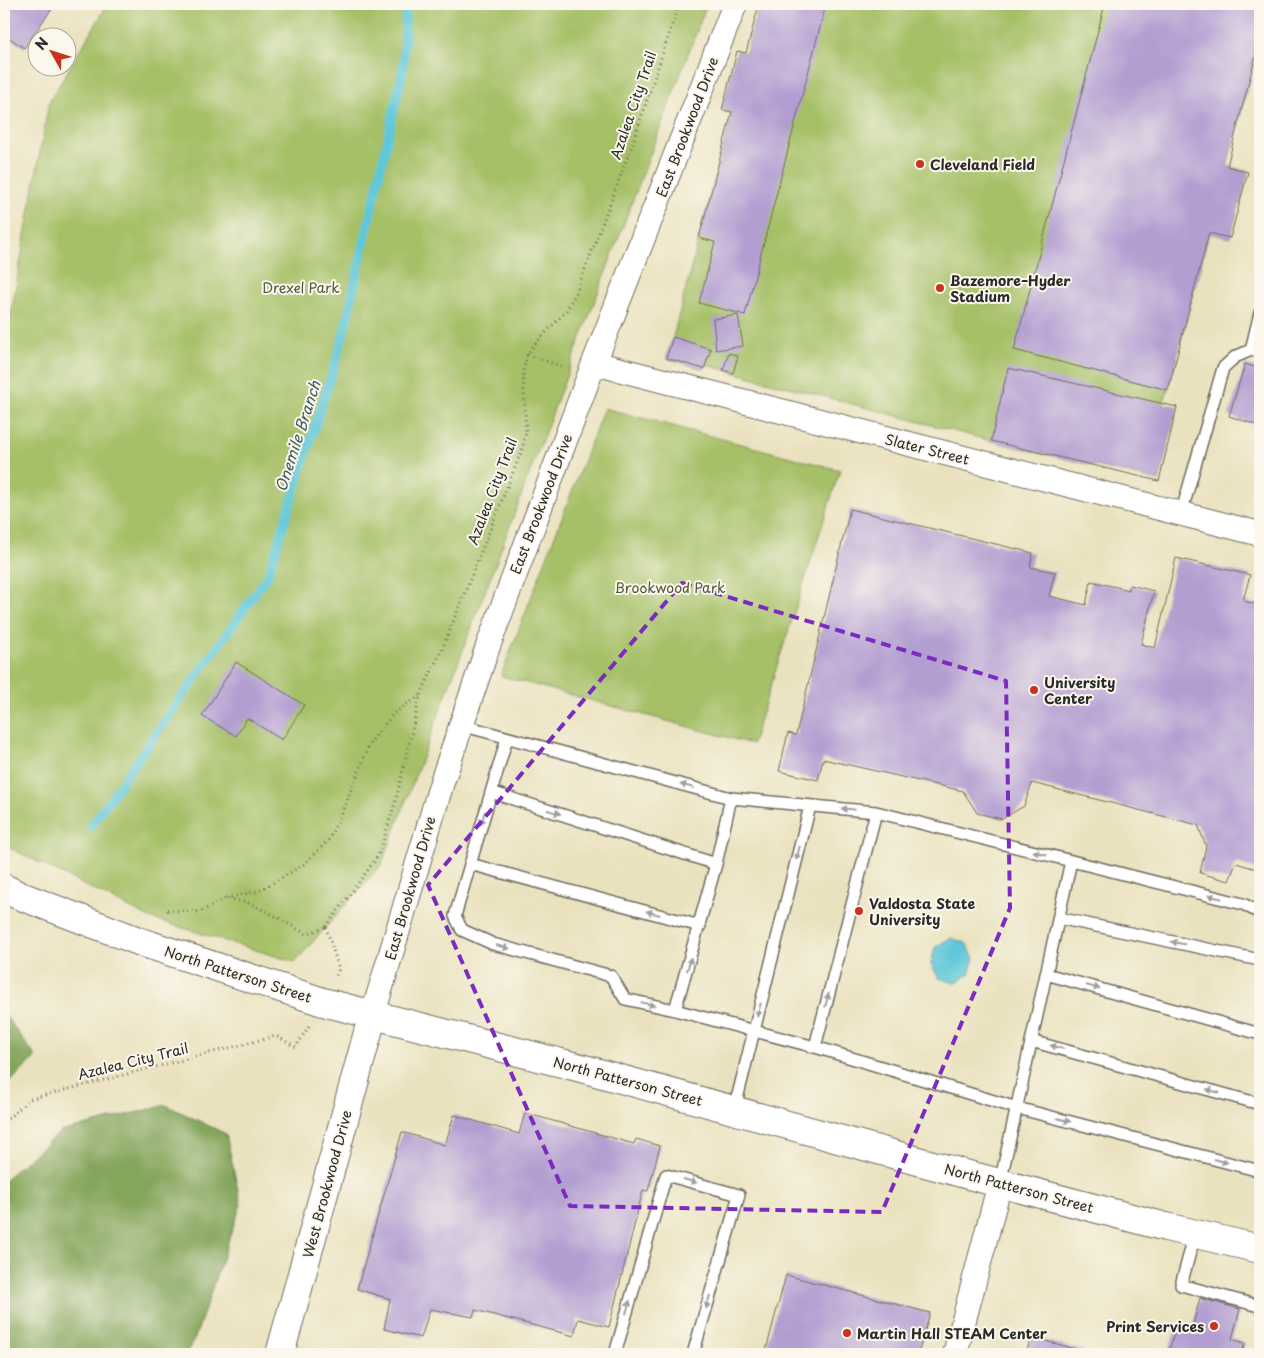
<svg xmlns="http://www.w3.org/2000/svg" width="1264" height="1358" font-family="'Playpen Sans',sans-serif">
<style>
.green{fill:#a5c066;stroke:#687648}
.forest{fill:#84a65b;stroke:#586843}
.water{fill:#5ec7d9;stroke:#447982}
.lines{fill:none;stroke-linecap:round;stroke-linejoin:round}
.stream{stroke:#5ec7d9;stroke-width:9}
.building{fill:#b39ed1}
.service-casing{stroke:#6e6b5f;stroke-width:14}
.minor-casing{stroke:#6e6b5f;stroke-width:26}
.secondary-casing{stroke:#6e6b5f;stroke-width:30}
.path{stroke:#6e6b5f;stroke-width:3;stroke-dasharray:1 4;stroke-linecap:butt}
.service{stroke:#fff;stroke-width:11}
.minor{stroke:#fff;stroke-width:24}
.secondary{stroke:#fff;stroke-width:28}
.oneway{fill:#a0a0a0}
.marked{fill:none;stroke:#7b2cbf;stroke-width:4;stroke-dasharray:10 6;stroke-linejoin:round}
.poi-dot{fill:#c8321e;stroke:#fbf7ec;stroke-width:2}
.labels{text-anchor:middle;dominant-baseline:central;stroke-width:4;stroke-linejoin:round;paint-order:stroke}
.street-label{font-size:14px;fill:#2b2b2b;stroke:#fbf7ec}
.poi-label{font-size:14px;font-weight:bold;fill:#2b2b2b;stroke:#fbf7ec;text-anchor:start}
.park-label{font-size:14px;fill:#50583d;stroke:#fbf7ec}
.water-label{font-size:15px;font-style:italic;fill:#3a5a5f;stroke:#fbf7ec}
</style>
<rect width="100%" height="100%" fill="#fbf7ec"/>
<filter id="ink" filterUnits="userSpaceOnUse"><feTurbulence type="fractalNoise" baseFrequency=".02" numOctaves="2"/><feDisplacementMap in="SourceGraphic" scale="10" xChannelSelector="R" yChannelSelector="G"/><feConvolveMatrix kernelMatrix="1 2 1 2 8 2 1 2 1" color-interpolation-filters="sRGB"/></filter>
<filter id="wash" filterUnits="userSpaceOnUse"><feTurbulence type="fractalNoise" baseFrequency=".0096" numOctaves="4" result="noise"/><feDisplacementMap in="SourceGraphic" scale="20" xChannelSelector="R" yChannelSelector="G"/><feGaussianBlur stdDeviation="1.12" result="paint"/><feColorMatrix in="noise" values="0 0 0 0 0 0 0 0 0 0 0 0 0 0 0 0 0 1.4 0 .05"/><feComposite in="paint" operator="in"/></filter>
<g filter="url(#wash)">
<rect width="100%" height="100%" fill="#eae2bf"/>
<!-- green -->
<path class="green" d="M108,4h599l-325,860 -87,98 -145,-44 -146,-73v-492l45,-251z
M759,4h501v35l-33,127 21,6 -18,66 -21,-5 -41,157 -5,14 14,3 -18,74 -168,-40 -285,-76 -2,4 -38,-11 7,-21 59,-224 -10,-3 15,-59 9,2z
M604,408l236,62 -88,274 -251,-68z"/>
<!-- forest -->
<path class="forest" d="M4,1014l32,43 -32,31z
M166,1105l60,29 15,70 -46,134 -9,16h-180l4,-45 -6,-12v-117l56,-48z"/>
<!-- water -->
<path class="water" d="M951,938l15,5 8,15 -5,16 -14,9 -16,-5 -8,-14 4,-17z"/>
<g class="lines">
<!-- stream -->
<path class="stream" d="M91,826l177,-251 74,-234 61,-271 3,-66"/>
</g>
<g id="blocks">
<!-- building -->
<path class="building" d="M7,4h48l-31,44 -20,-14v-26z
M759,4h67l-81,311 -46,-12 16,-61 -16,-4 33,-126 -10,-2 15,-59 9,2z
M1105,4h132l23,6v29l-33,127 21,6 -18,66 -21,-5 -41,157 -154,-40z
M738,315l5,31 -27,4 -3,-31z
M673,337l38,12 -7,20 -38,-11z
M729,353l9,3 -5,17 -10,-3z
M1245,364l15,5v57l-31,-10z
M1008,368l169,39 -18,74 -168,-40z
M850,509l183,44 -3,14 25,5 -6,24 37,9 5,-24 38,9 1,-5 24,6 -13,53 14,4 21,-90 74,17 -7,26 17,4v265l-24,-7 -7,18 -29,-8 6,-27 -8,-21 -166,-42 -8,23 -22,13 -25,-6 -14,-22 -140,-32 -5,21 -39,-9 9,-38 8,2z
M236,662l68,43 -22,35 -35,-22 -11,18 -34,-20z
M525,1113l109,31 2,-5 24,7 -12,45 -5,-1 -34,137 -31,-8 -4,17 -99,-26 -2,7 -43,-8 -9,29 -37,-9 6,-30 -33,-10 45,-157 43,13 9,-30 65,19z
M786,1275l144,38 -12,41h-153z
M1200,1298l40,11 -8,30 13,4 -3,11h-74l9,-30 15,4z
M1031,1337l52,14 -1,3h-56z"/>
</g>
</g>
<g filter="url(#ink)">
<use href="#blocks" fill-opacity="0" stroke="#6e6b5f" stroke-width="1"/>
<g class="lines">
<defs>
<path id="service" d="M1260,313l-9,37 9,2
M1181,514l42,-146 12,-11 16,-7
M461,725l270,73 145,14 367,92 17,9
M507,738l-52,178 7,14 31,14 118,32 14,23 50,11 140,37 202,61 243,63
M491,792l225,72
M470,864l230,62
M1058,918l202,42
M1046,974l214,60
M675,1010l41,-146 15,-66
M1031,1041l229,63
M815,1047l61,-235
M734,1111l76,-305
M1000,1183l71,-322
M1195,1234l-14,51 78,21 1,-5
M615,1354l51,-179 73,20 -46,159"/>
<path id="minor" d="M594,363l666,171
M373,1014l69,-232 45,-133 107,-286 141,-359
M955,1354l45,-171"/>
<path id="secondary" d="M4,888l14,7 123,47 182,60 258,66 384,106 201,53 94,22
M280,1354l93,-340"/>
</defs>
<!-- service casing -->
<use href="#service" class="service-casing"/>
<!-- minor casing -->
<use href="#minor" class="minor-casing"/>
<!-- secondary casing -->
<use href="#secondary" class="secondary-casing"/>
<!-- path -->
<path class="path" d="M527,355l38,12
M226,898l33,-7 44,-26 25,-24 17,-36 25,-62 24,-30 26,-17
M167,910l33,2 26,-14 23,5 26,13 31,18 20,-7
M326,927l52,-71 18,-56 24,-104 23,-49 79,-197 4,-17 -3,-61 4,-17 8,-11 31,-33 10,-18 55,-145 48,-144
M326,927l13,42 -3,7
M4,1122l26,-23 246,-63 20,11 13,-21"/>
<!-- service -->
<use href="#service" class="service"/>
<!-- minor -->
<use href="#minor" class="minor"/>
<!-- secondary -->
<use href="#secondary" class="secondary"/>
</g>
<!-- one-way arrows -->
<defs><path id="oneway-solid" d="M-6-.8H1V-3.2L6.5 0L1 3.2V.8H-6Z" transform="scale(1.25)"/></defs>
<g class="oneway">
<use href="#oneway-solid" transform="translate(687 786) rotate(-165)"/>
<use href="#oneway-solid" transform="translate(848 809) rotate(-174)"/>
<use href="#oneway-solid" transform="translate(554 812) rotate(18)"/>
<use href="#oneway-solid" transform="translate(483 818) rotate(106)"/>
<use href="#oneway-solid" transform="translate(798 853) rotate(104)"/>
<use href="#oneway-solid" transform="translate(1040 853) rotate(-166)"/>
<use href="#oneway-solid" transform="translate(1215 897) rotate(-166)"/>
<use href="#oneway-solid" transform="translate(653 913) rotate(-165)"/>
<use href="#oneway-solid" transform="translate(1178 943) rotate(-168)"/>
<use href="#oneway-solid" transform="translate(503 947) rotate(15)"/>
<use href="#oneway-solid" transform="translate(689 964) rotate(-74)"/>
<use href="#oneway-solid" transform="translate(1093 987) rotate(16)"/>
<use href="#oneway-solid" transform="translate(827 1000) rotate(-75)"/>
<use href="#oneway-solid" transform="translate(648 1004) rotate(13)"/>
<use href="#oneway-solid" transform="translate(759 1010) rotate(104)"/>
<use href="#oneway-solid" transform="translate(1057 1047) rotate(-165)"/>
<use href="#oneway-solid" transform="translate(1213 1091) rotate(-165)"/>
<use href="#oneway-solid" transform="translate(1064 1120) rotate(15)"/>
<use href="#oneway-solid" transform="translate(1221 1161) rotate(15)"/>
<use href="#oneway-solid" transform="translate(690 1181) rotate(15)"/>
<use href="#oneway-solid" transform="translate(708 1302) rotate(106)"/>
<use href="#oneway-solid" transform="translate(628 1307) rotate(-74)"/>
</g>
</g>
<!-- marked area -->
<path class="marked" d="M682,583l324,98 4,227 -128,304 -312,-6 -142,-321z"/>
<!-- markers -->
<g class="poi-dot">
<circle cx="920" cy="164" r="5"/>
<circle cx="940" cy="288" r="5"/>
<circle cx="1034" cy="690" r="5"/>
<circle cx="859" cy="911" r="5"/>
<circle cx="1214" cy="1326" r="5"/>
<circle cx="847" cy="1333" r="5"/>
</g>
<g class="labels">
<!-- street labels -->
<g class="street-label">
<text transform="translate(633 105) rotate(-71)">Azalea City Trail</text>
<text transform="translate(687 127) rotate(-69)">East Brookwood Drive</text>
<text transform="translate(927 449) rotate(14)">Slater Street</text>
<text transform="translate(492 491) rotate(-69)">Azalea City Trail</text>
<text transform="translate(541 504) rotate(-69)">East Brookwood Drive</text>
<text transform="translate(410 888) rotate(-74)">East Brookwood Drive</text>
<text transform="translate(238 974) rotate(18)">North Patterson Street</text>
<text transform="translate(133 1061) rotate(-14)">Azalea City Trail</text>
<text transform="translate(628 1081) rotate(15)">North Patterson Street</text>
<text transform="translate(327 1184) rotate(-75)">West Brookwood Drive</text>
<text transform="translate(1019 1188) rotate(15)">North Patterson Street</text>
</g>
<!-- poi labels -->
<g class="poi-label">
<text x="930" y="164">Cleveland Field</text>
<text x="950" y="280">Bazemore–Hyder<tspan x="950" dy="16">Stadium</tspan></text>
<text x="1044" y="682">University<tspan x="1044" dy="16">Center</tspan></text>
<text x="869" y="903">Valdosta State<tspan x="869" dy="16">University</tspan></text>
<text x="1204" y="1326" text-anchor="end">Print Services</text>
<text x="857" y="1333">Martin Hall STEAM Center</text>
</g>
<!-- park labels -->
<g class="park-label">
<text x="301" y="287">Drexel Park</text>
<text x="670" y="587">Brookwood Park</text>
</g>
<!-- water labels -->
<g class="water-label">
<text transform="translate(297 436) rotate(-72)">Onemile Branch</text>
</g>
</g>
<!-- margin -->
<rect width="1264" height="1358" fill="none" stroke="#fbf7ec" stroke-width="20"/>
<!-- north arrow -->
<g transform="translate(52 52) rotate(309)"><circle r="24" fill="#fbf7ec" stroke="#a8a59f"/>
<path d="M0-4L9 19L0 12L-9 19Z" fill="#c8321e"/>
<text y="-8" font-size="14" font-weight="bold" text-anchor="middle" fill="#2b2b2b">N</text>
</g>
</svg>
